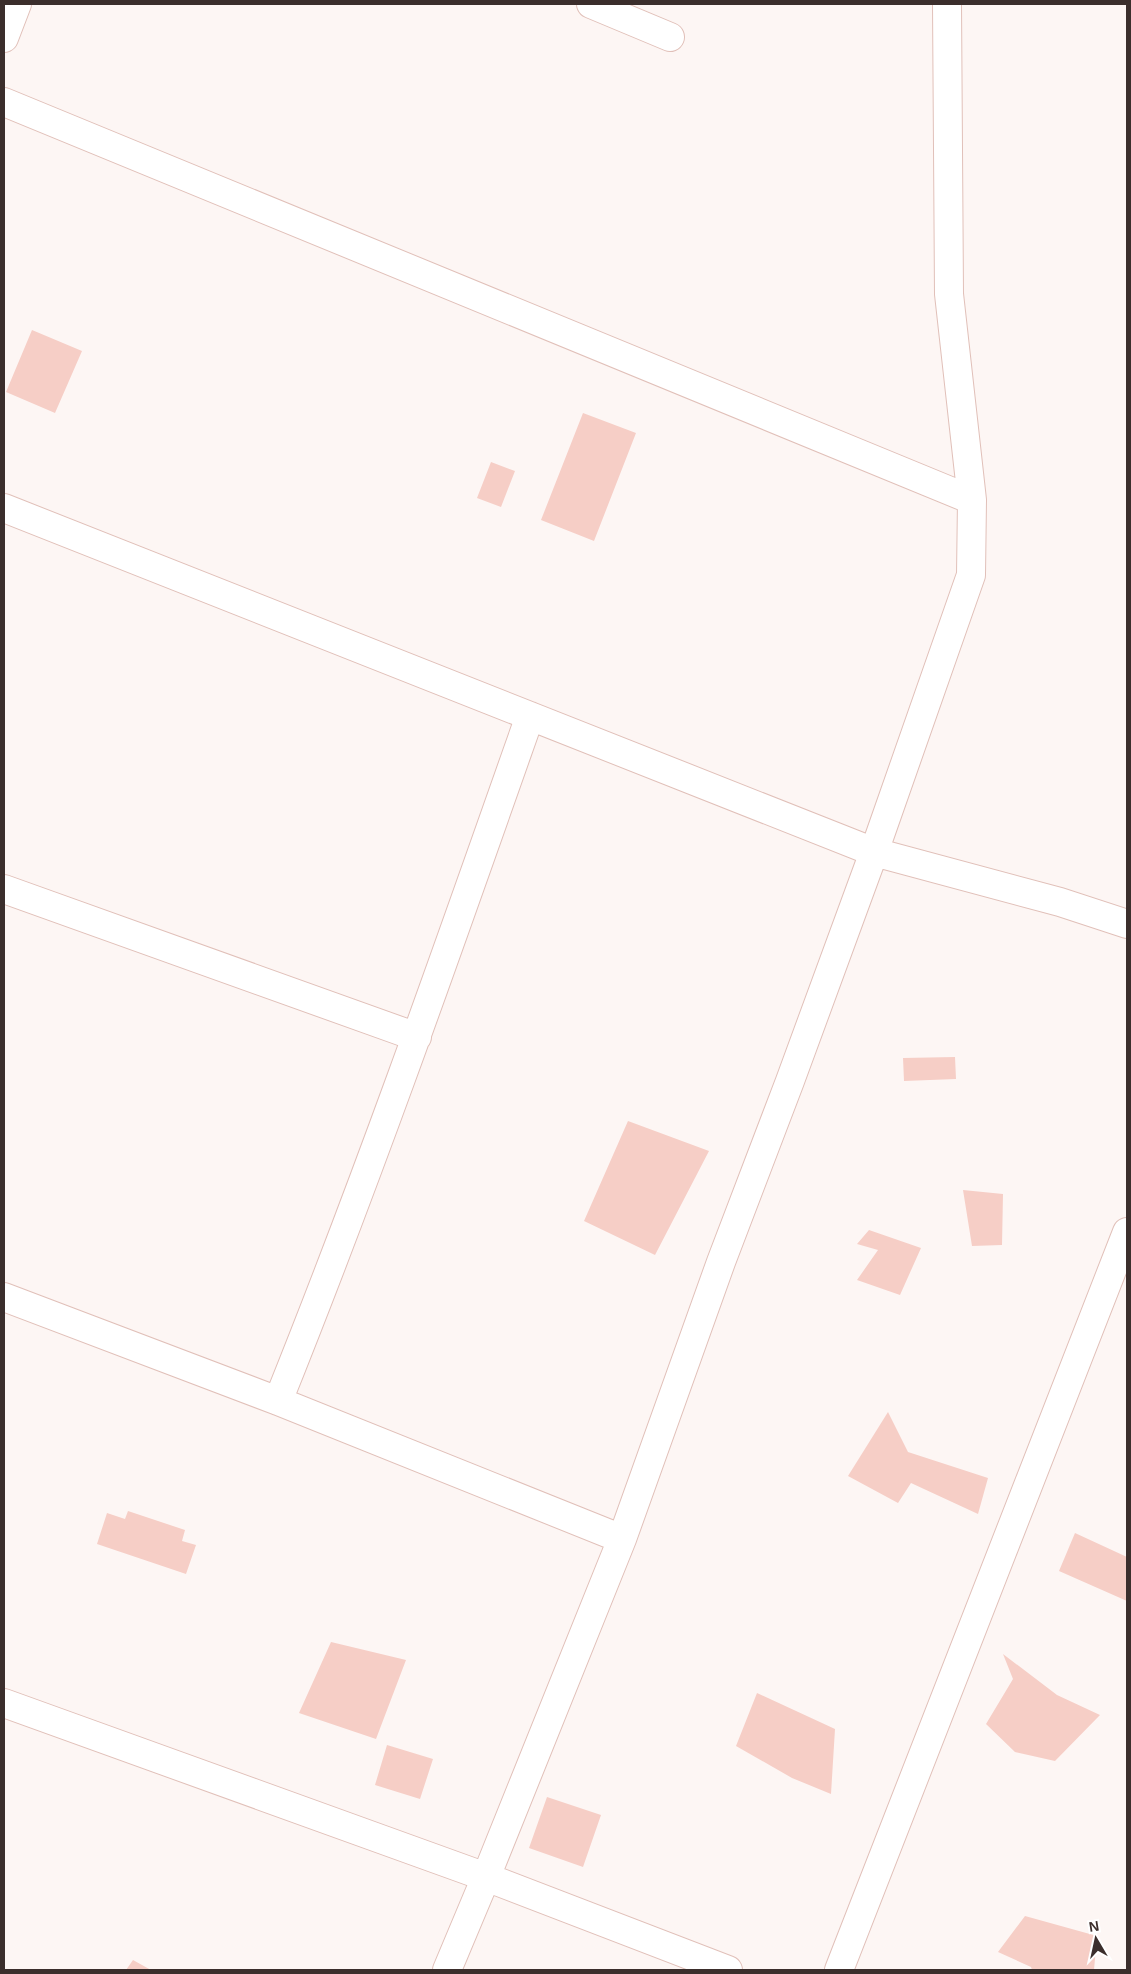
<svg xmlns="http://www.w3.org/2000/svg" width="1131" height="1974" font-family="Arial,sans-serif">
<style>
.building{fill:#f6cec6}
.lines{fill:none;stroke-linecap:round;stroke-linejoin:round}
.minor-casing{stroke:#e1c0b9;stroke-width:30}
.minor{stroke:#fff;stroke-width:28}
</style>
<rect width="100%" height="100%" fill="#fdf6f4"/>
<!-- building -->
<path class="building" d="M32,330l50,21 -27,62 -49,-21z
M583,413l53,20 -42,108 -53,-21z
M491,462l24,9 -14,36 -24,-9z
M955,1057l1,22 -52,2 -1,-23z
M628,1121l81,30 -54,104 -71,-34z
M963,1190l40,4 -1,51 -30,1z
M869,1230l52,18 -21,47 -43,-15 21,-30 -21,-6z
M888,1412l20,40 80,26 -10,36 -67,-31 -13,20 -50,-27z
M128,1511l57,19 -3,11 14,4 -10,29 -89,-30 10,-31 18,6z
M1075,1533l52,24v44l-68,-30z
M331,1642l75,18 -30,79 -77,-26z
M1003,1654l54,41 43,20 -45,46 -40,-9 -29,-28 27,-45z
M757,1693l78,36 -4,65 -39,-16 -56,-32z
M387,1745l46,14 -13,40 -45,-14z
M547,1797l54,18 -18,52 -54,-19z
M1025,1916l72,20 -3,34h-62l-1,-3 -33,-15z
M133,1960l18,10h-25z"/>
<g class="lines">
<defs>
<path id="minor" d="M591,4l79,33
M4,38l13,-34
M4,102l968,398
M4,508l870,344 186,50 67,22
M4,889l413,148
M4,1297l274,104 344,138
M278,1401c91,-226 171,-455 252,-685
M4,1703l482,174 242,93
M447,1970l39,-93 136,-338 99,-277 69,-181 84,-229 97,-277 1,-75 -23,-206 -2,-290
M839,1970l288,-738"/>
</defs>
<!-- minor casing -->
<use href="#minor" class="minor-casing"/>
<!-- minor -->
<use href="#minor" class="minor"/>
</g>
<!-- border -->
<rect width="1131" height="1974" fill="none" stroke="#3b2e2c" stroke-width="10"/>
<!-- north arrow -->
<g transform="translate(1096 1939) rotate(351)" stroke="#ffffff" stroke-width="4" paint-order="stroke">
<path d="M0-4L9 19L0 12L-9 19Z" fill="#3b2e2c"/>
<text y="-8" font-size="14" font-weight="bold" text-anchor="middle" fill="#3b2e2c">N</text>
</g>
</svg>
